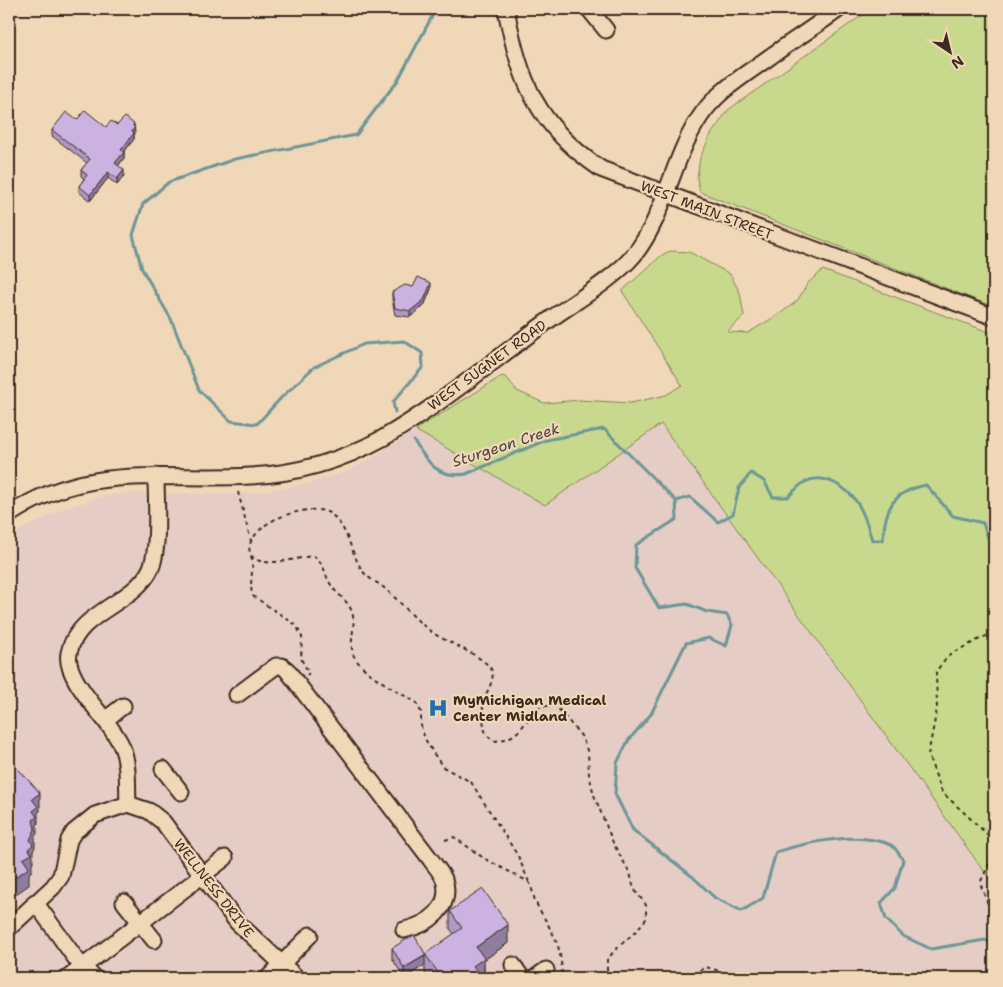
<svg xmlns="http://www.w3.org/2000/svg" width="1003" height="987" font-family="'Shantell Sans',sans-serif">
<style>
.built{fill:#e5ccc4}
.green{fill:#c8d98d;stroke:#828256}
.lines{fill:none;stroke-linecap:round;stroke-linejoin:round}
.stream{stroke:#6c9697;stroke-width:3}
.minor-casing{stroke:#3b2a1e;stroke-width:19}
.path{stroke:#3b2a1e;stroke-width:2;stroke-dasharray:4 4;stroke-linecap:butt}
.minor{stroke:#f0d7b8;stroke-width:15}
.wall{fill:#af99c2;stroke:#3b2a1e}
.shaded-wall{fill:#8e7d9e;stroke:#3b2a1e}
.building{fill:#cbb2e1;stroke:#3b2a1e}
.labels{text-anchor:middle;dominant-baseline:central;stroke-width:4.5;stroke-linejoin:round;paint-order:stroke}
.street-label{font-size:14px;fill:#3b2a1e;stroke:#f0d7b8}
.poi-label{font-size:14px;font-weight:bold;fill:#3b2a1e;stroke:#f0d7b8;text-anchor:start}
.water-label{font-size:15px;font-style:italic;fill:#47453c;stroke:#f0d7b8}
</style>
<rect width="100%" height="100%" fill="#f0d7b8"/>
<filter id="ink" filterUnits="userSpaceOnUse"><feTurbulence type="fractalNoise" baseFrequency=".02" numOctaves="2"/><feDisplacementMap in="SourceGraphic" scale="10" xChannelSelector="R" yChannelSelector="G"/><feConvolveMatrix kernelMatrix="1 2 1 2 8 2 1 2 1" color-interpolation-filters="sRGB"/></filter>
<g filter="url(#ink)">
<!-- built -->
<path class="built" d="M660,424l334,461v93h-985v-442l51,-26 41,-13 28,-4 120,1 58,-10 37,-11 30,-16 41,-27 130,75z"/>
<!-- green -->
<path class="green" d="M871,9h123v298l-294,-115 -3,-14 3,-20 10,-22 18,-26z
M670,251l19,1 41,22 10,19 4,23 -17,16 21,1 33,-20 16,-12 11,-18 15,-13 171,64v551l-333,-461 -116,81 -130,-75 87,-54 5,2 10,13 27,12 36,-3 51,3 35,-8 16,-10 -60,-94 40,-36z"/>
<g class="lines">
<!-- stream -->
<path class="stream" d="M395,412l-2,-10 30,-35 -1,-14 -18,-12 -40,3 -50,23 -33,31 -24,26 -26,-3 -32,-31 -28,-71 -29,-50 -9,-34 10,-31 26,-22 66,-23 121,-24 42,-55 38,-71
M414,441c13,21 24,38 52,33l80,-34 58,-11 72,72 1,18 -41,26 -1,23 24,40 28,-4 20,8 20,3 5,10 -6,21 -17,-8 -23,5 -35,71 -23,27 -11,22 -2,31 18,36 60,47 22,21 27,13 21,-13 13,-46c32,-10 83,-21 115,-7 5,3 9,10 12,15l-8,28 -14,15 5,16 17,17 28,13 54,-9 9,4
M676,501l14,-4 28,25 15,-8 6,-26 12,-15 13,8 9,16h15c5,-5 11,-12 17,-15 19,-10 43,6 53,22 7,11 10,23 14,36h11c2,-32 9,-48 43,-55l27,31 30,7 5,15 6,2"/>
<defs>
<path id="minor" d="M506,9c14,73 31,117 95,160l393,148
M589,9l17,21
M9,515c78,-53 154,-34 241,-39 47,-2 91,-15 133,-38 59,-34 113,-80 169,-120 24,-17 63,-40 82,-63 31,-39 37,-92 64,-135 17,-28 47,-45 73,-64 23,-16 46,-31 68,-47
M237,695l39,-29h6l5,4 144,190c4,6 10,12 13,19 9,29 -16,46 -40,51
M105,720l18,-14
M163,769l18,23
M128,804c-1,-18 1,-40 -6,-57 -10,-26 -59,-67 -53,-94 8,-41 64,-49 81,-83 10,-19 6,-71 6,-94
M35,902l41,57 18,19
M124,902l30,38
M9,928l44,-41 8,-11 8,-36 5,-8 21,-17 33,-11 21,7 14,11 74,100 60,56
M513,965l9,13
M68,978l157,-120
M268,978l42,-43
M535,978l11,-8"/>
</defs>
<!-- minor casing -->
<use href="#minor" class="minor-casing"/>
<!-- path -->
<path class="path" d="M238,492l13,49
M251,556c4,13 -3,28 2,40l43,29 6,12 -1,22 8,14 -2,2
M994,632l-44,22 -14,17 1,38 -9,46 14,37 47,44 3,22 -12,25 8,21 6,4
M445,840l9,-3 31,22 44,23c4,7 4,16 8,23 17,32 24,35 25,73
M529,882l-11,-26 -47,-74 -28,-15 -9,-13 -9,-15 -4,-13v-14l-4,-9c-18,-11 -51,-28 -62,-45 -8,-13 2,-31 -3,-46 -4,-12 -15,-17 -21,-27 -8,-13 -4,-17 -17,-29 -15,1 -58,15 -64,-3 -3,-11 6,-19 13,-26 12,-11 48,-22 64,-15 22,10 24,49 40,64 4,4 11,7 16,11 17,14 32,33 50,46 15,10 49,22 58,36 5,9 -3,20 -6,28 -4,12 -2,26 1,38l9,6c28,-3 27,-20 46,-35h15l26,31 6,16 1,22 5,20 20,50 16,28 4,16 12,16v14l-10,12 -22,20 -7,9v11l-3,5
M601,978l3,-2 4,2
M685,978l21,-11 17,5 13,6"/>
<!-- minor -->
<use href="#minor" class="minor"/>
</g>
<!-- wall -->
<path class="wall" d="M77,120l29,7 11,-2 17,2 1,7 -1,1v4l-10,13v6l-6,8 6,10 -7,9 -9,-7 -18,23 -11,-9v-6l5,-7 -3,-3v-6l6,-7 -35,-27v-6z
M413,287l18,2 -7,17 -14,11 -15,-2 -3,-16v-7z
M450,911l58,32 -24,17v17l-2,1h-53l-4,-5v-8l-21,13 -12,-20v-10l33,6 29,-20 -4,-5z"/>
<!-- shaded-wall -->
<path class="shaded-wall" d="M134,124l1,10 -1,1v4l-10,13v6l-9,12v-7z
M124,170v6l-7,9v-6z
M108,172v6l-18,23v-6z
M431,283v6l-7,17 -14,11v-6z
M40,793v18l-2,1v12l-1,1v9l-2,2v11l-2,4v11l-1,1v8l-3,2v12l-20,14v-18l14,-22 5,-10 4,-50z
M508,925v18l-24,17v17l-2,1h-15l6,-12 3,-19z
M425,956v9l-21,13v-10z"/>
<!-- building -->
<path class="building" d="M85,110l21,17 5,-6 6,4 8,-8 9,7 -1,2 2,1 -3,4 2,2 -13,17 3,2 -9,11 9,7 -7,9 -9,-7 -18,23 -11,-9 8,-11 -6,-5 9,-11 -38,-29 14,-18 11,8z
M418,277l13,6 -7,17 -14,11 -15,-3 -3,-16 13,-7 8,2z
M9,759l31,34 -8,6 6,8 -5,4 4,6 -4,3 2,9 -5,11 3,5 -5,4 4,5 -9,5 6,9 -20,13z
M483,889l25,36 -32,22 8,11 -11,8 4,5 -10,7h-25l-17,-24 37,-26 -12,-17z
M414,935l12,20 -22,13 -12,-20z"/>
</g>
<!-- icons -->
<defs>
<symbol id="hospital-bare" viewBox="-9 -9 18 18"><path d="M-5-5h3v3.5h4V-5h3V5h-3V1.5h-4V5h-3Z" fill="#1f6fb2" stroke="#f0d7b8" stroke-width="2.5" paint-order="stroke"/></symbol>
</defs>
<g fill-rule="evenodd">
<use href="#hospital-bare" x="424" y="694" width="28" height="28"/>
</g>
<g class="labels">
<!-- street labels -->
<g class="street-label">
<text transform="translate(707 210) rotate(21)">WEST MAIN STREET</text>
<text transform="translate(487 365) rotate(-36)">WEST SUGNET ROAD</text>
<text transform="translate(214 888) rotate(52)">WELLNESS DRIVE</text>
</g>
<!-- poi labels -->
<g class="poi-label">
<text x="453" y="700">MyMichigan Medical<tspan x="453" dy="16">Center Midland</tspan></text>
</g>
<!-- water labels -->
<g class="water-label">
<text transform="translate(506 445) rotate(-18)">Sturgeon Creek</text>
</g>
</g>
<!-- margin -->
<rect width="1003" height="987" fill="none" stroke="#f0d7b8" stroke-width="30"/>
<rect x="15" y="15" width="973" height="957" fill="none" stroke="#3b2a1e" stroke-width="2" filter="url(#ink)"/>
<!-- north arrow -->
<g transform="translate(950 52) rotate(145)" stroke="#f0d7b8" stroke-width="4" paint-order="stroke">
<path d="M0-4L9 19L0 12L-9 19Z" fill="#3b2a1e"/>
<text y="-8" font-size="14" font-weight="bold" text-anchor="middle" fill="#3b2a1e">N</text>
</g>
</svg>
